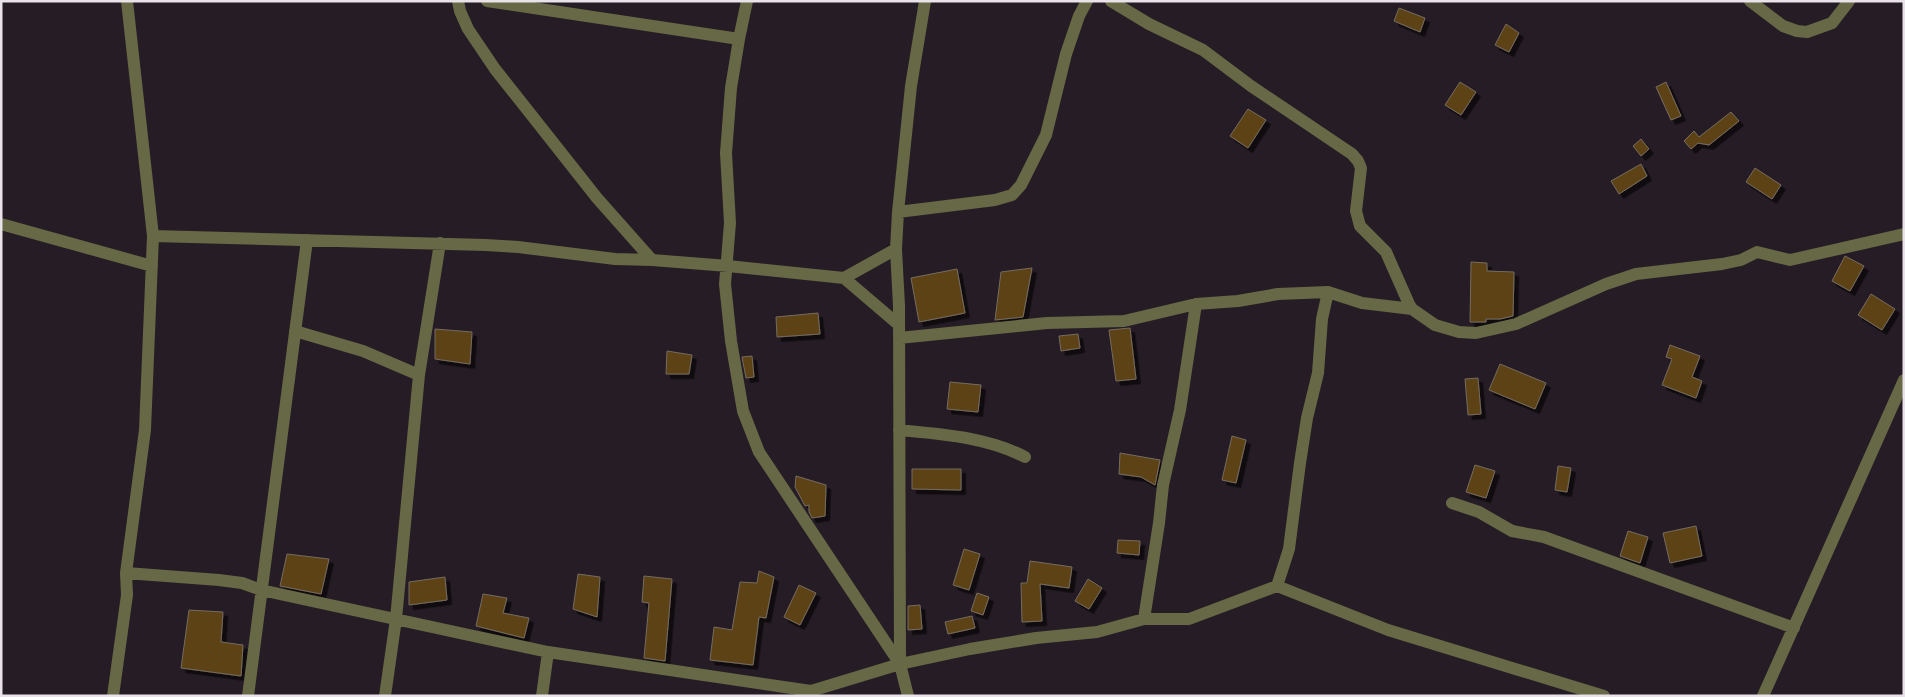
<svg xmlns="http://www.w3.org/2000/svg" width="1905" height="697" font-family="Montserrat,sans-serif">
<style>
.building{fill:#5d4216;stroke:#756c60;filter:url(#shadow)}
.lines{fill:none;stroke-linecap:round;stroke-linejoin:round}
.minor{stroke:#676845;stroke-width:12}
</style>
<defs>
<filter id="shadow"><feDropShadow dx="4.5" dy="4.5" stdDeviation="0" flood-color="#0009"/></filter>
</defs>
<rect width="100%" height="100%" fill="#251c25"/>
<!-- building -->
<path class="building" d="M1399,8l26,10 -5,14 -26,-11z
M1506,24l13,9 -10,19 -14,-7z
M1460,82l16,10 -15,23 -16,-10z
M1666,82l15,34 -10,4 -15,-33z
M1248,109l18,11 -18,28 -18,-12z
M1731,112l8,9 -30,24 -11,-2 -7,6 -7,-8 10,-10 5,6z
M1641,139l8,10 -8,7 -8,-10z
M1641,164l6,12 -28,18 -8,-13z
M1755,168l26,17 -9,14 -26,-17z
M1845,256l19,10 -14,25 -18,-10z
M1471,262l16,1v8l27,1 -1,44 -13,3h-14v3h-16z
M1032,268l-9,49 -28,3 6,-48z
M957,269l8,44 -46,9 -8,-44z
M1871,294l24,15 -13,21 -24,-15z
M818,313l2,21 -43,3 -1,-20z
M1130,328l6,51 -20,2 -7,-51z
M435,329l37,3 -2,32 -35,-5z
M1078,334l2,14 -19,3 -2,-15z
M1670,345l30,11 -8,21 10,4 -6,17 -34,-13 10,-26 -6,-2z
M667,351l25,4 -3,19h-23z
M752,356l2,21 -8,1 -4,-21z
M1500,364l46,19 -11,26 -46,-19z
M1478,378l3,36 -13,1 -3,-36z
M950,382l31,3 -3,27 -31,-3z
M1232,436l14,4 -10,43 -14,-3z
M1120,453l40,7 -5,25 -14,-8 -22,-3z
M1475,465l20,6 -9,27 -20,-6z
M1558,466l13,2 -4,24 -12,-2z
M912,469h49v21l-49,-1z
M796,476l30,9 -1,31 -13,2 -3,-6v-7l-4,1 -10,-19z
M1696,526l6,30 -32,7 -7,-30z
M1628,531l20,6 -8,26 -20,-7z
M1118,540l22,1 -1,14 -22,-2z
M964,549l16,5 -11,36 -16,-5z
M287,554l42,5 -8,35 -41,-8z
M1030,561l42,6 -3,21 -29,-4 2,37 -20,1 -1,-39h6z
M759,571l15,6 -8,41 -7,-1 -6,48 -43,-5 4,-33 18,3 8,-48 17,1z
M578,574l22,3 -3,40 -24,-8z
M644,576l28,3 -7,82 -21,-3 5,-55 -7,-1z
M445,577l2,23 -38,5v-23z
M1088,579l14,9 -13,21 -14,-8z
M799,585l17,8 -16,32 -16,-8z
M977,593l12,4 -6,18 -12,-4z
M483,594l24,4 -4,15 26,5 -5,20 -48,-12z
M920,605l2,24 -14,1v-24z
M189,610l34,2 -2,30 22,3 -2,31 -60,-8z
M972,616l3,12 -27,6 -3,-12z"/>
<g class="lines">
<!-- minor -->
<path class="minor" d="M458,1l2,10 8,18 27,40 102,129 55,62
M487,1l252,38
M747,1l-8,38 -8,49 -5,65 4,70 -5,61 6,57 12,70 16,41 141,212 70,-15 66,-11 61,-6 47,-13h45l88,-33 111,44 216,66
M1111,1l38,23 54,26 48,36 101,68 6,7 3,7 -5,43 4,15 26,26 23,52 3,5 23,16 24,7 17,1 40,-9 90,-40 30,-10 86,-10 19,-4 16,-8 33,8 114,-26
M1750,1l33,25 14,5 10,1 25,-9 17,-22
M898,212l97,-12 17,-5 9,-10 25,-50 20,-81 13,-38 8,-15
M1,224l151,42
M153,236l333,9 32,2 97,12 37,1 76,6 116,12 55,47
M844,278l52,-29
M295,331l68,20 56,24
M899,338l148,-15 77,-2 72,-17
M899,430c42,4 88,7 126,27
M1452,503l27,9 33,19 32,6 250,91
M126,573l93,7 23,3 19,7 287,62 263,39 89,-27
M1277,586l12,-37 11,-86 7,-45 11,-45 4,-54 6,-27
M1144,619l15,-96 4,-38 17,-75 16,-106 42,-3 40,-7 50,-2 34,11 50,6
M113,696l14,-101 -1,-22 19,-143 8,-194 -26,-235
M248,696l59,-456
M385,696l11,-77 23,-244 21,-132
M542,696l6,-44
M908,696l-8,-32 -1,-358 -3,-57 2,-37 13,-126 14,-85
M1763,696l141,-316"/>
</g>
<!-- border -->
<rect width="1905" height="697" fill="none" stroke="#e9e3e9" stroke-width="5"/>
</svg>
